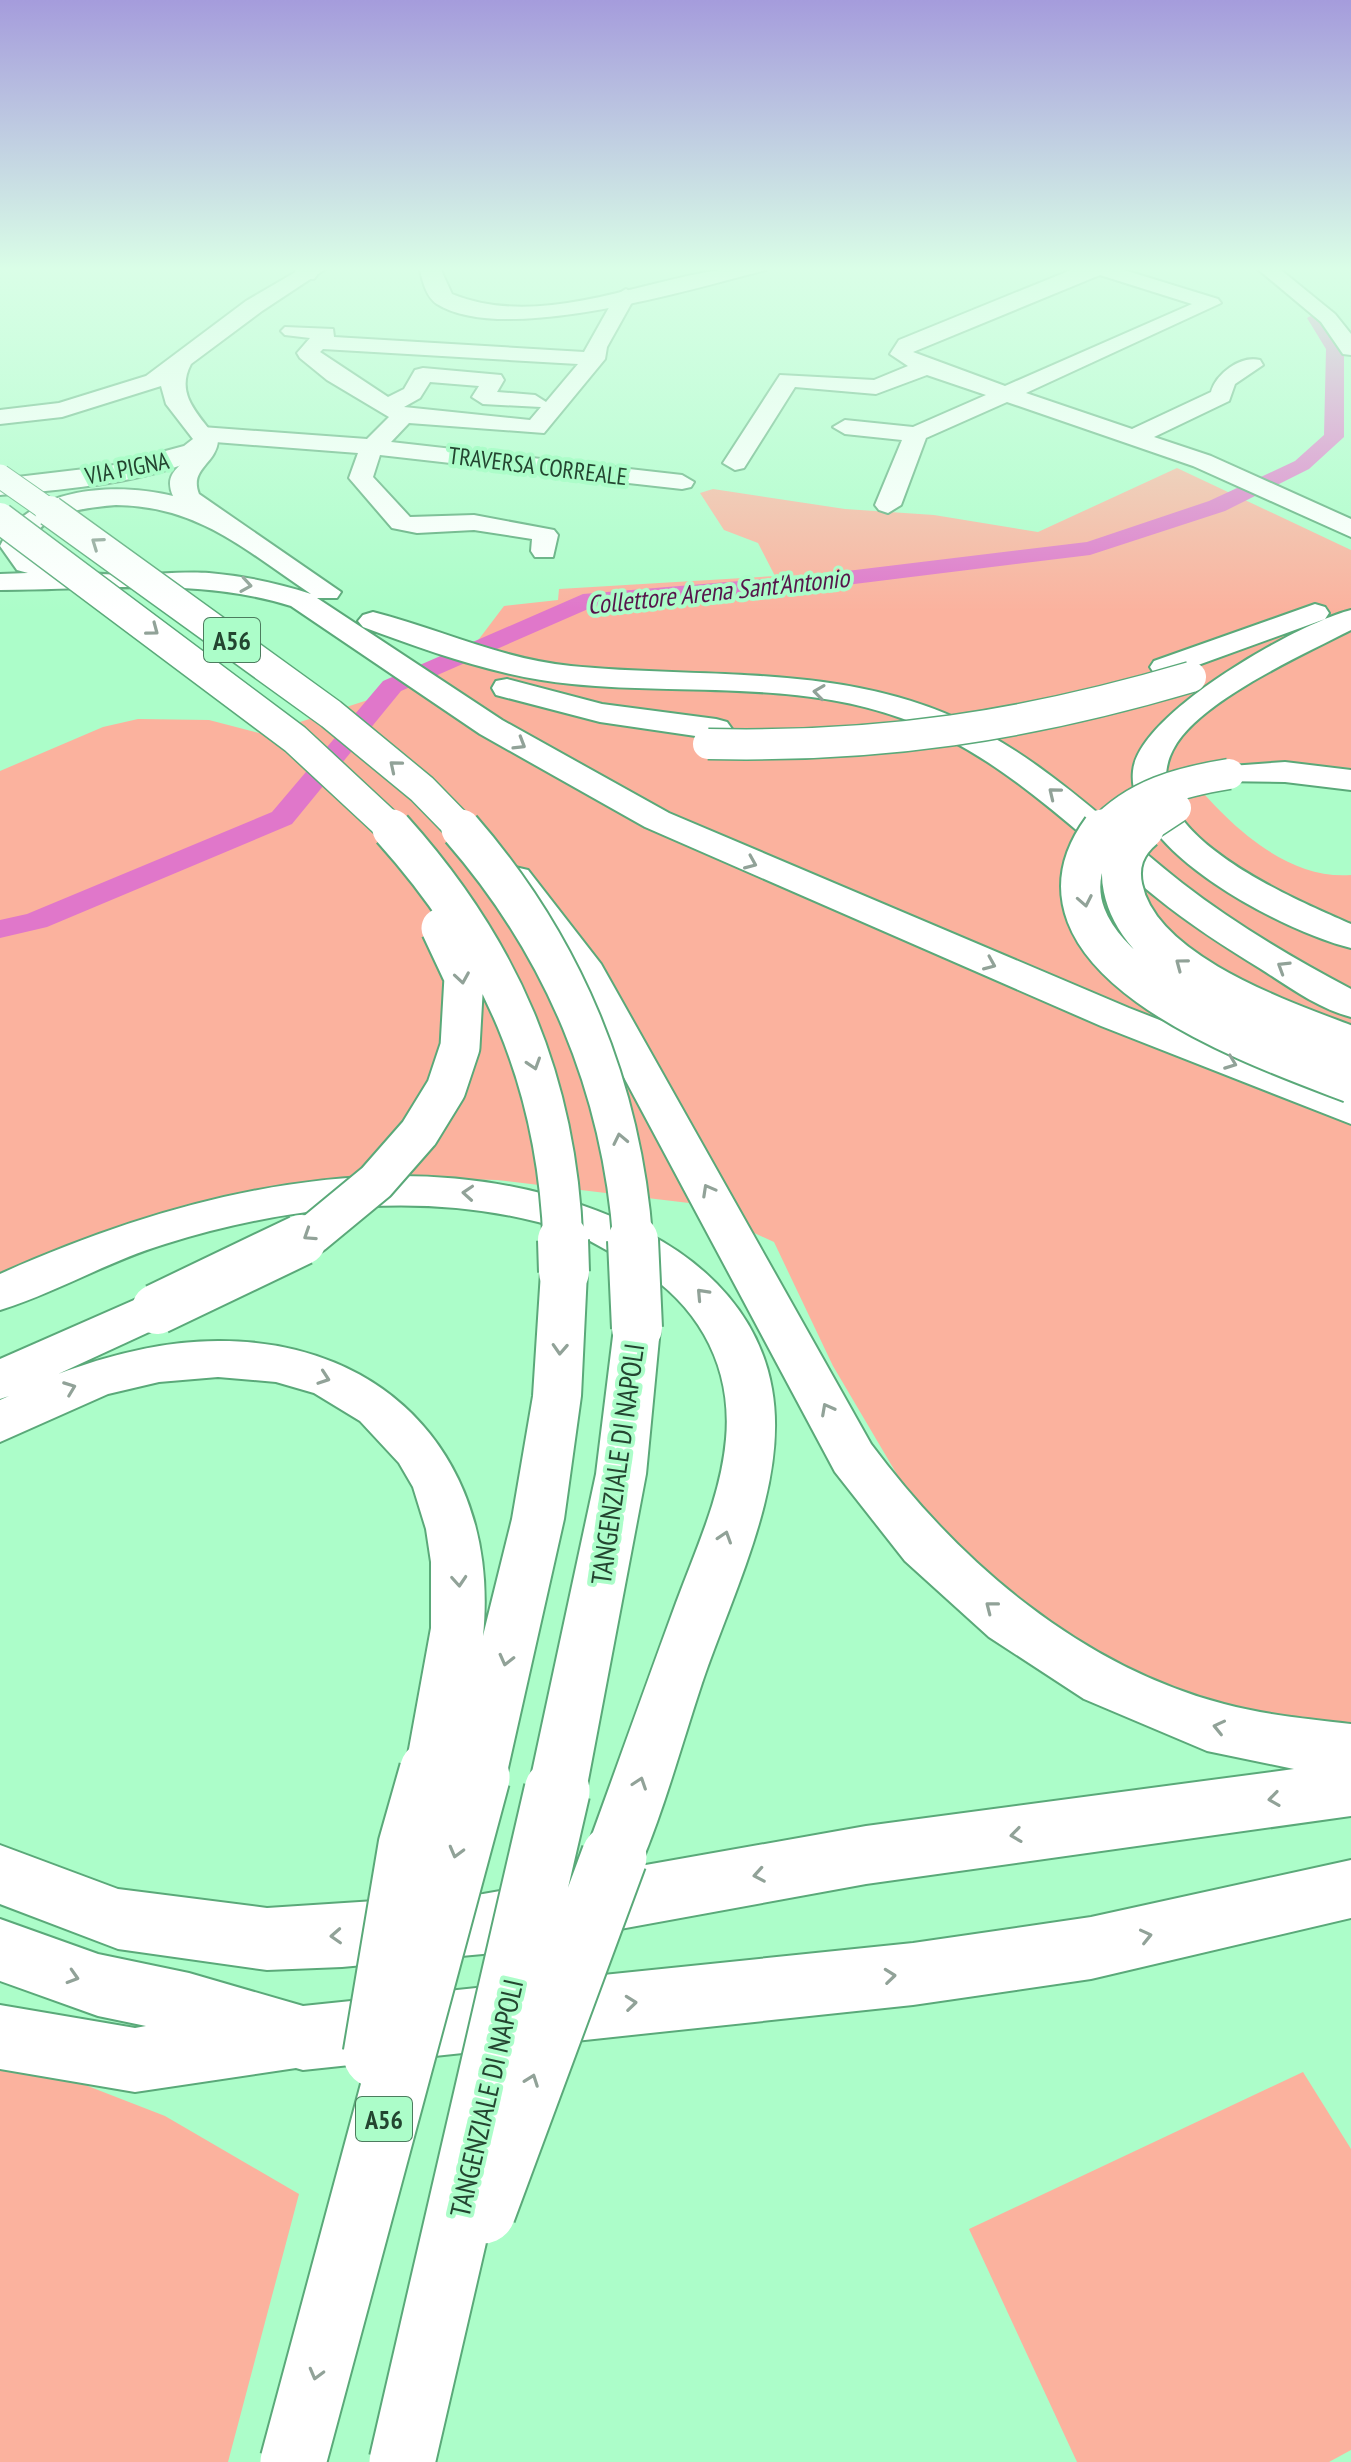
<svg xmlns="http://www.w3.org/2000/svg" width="1351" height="2462" font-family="'PT Sans Narrow',sans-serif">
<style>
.green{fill:#fbb29e}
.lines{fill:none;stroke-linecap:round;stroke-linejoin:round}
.canal{fill:#e077ca;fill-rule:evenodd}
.minor-casing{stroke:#5aa979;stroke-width:4}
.major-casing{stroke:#5aa979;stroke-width:4}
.highway-casing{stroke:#5aa979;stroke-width:4}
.minor{fill:#fff;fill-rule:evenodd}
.major{fill:#fff;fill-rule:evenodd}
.highway{fill:#fff;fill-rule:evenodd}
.highway-bridge-far4-casing{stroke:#5aa979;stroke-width:25;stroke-linecap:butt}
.highway-bridge-far3-casing{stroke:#5aa979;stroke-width:33;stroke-linecap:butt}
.highway-bridge-far2-casing{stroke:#5aa979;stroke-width:43;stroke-linecap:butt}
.highway-bridge-far1-casing{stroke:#5aa979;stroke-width:54;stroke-linecap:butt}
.highway-bridge-casing{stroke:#5aa979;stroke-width:69;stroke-linecap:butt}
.highway-bridge-far4{stroke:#fff;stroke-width:23}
.highway-bridge-far3{stroke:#fff;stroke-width:30}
.highway-bridge-far2{stroke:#fff;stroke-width:39}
.highway-bridge-far1{stroke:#fff;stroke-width:50}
.highway-bridge{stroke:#fff;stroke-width:65}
.oneway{stroke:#91a298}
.labels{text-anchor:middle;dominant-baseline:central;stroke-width:8;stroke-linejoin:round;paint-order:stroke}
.far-street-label{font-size:24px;fill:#234530;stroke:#acfdc9}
.far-water-label{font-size:26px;font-style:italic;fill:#56154b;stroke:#acfdc9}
.shield{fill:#acfdc9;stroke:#4c7c5e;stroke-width:2}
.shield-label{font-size:26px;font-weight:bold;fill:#234530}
.street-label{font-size:28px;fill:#234530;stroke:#acfdc9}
</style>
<rect width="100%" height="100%" fill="#acfdc9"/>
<!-- green -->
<path class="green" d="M1177,468l174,82v218l-118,-5 -47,10c39,47 97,107 165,102v856l-32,-1 -185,-53 -125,-79 -91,-88 -85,-144 -59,-124 -85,-39 -192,-23 -142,-4 -107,21 -248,85v-511l103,-44 35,-8 71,1 54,14 142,-46 71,-45 28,-37 54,-6 1,-11 216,-13 -17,-33 -34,-13 -24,-37 13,-4 132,20 89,6 104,17z
M0,2066l80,17 85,33 134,78 -71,268h-228z
M1303,2072l48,77v301l-22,12h-252l-108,-233z"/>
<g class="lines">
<!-- canal -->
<path class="canal" d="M1316,313l6,1 22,35v88l-35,32 -84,42 -135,44 -276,34 -219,17 -194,85 -109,133 -245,103 -47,11v-18l27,-6 245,-102 111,-131 200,-87 231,-19 273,-33 122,-41 86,-40 29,-26 2,-86 -19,-31z"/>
<defs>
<path id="minor" d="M1081,266h30l107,33 3,4 -195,90 106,36 79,-37c5,-18 29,-37 49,-32l3,5 -28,19 -6,17 -75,36 57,19 140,63v18l-158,-71 -186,-64 -81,36 -25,67 -13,8 -9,-3 -4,-5 27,-65 -57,-6 -12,-7 12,-7 68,7 73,-32 -59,-20 -51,19 -81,-7 -51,81 -9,2 -12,-7 57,-88 94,5 34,-14 -18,-12 9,-14zM1100,275l92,29 -187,82 -92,-34z
M1254,266h22l59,48 16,20v21l-8,-1 -22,-32z
M626,289l10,6 -29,52 -2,12 -61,74 -135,-10 -18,19 291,33 12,7 -3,5 -9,2 -302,-34 -7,22 37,40 64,-2 80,15 4,5 -5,22h-18l-4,-6 1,-12 -58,-9 -57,3 -25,-5 -43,-50 9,-25 -156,-12 -12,-7 12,-7 165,12 22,-22 -62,-37 -27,-22 -3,-5 13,-15 -25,-3 -4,-4 4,-4 48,2 1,8 250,15 32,-57zM323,349l255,15 -32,38 -11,-7 -38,-3 7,-12 -3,-5 -78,-7 -8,2 -11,19 -16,8 -68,-45zM430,382l49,4 -7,11 11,7 58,3 -11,13 -126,-13 16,-9z"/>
<path id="major" d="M306,266h24l-68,45 -71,53c-17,32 10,52 27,77 -27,40 -170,50 -218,54v-16l110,-13 74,-20 9,-7 -27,-35 -5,-18 -99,31 -62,7v-14l59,-7 87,-27 100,-75z
M419,266h20l13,28c102,41 214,-30 317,-28l-3,4c-74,19 -263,76 -329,34 -12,-8 -15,-26 -18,-38z"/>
<path id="highway" d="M292,266h20l5,9 -3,4h-14z
M206,434l12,7c-2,23 -29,28 -19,53l142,98 -4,6h-20l185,122 167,93 460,195 222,87v29l-250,-98 -456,-199 -165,-93 -189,-128c-92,-29 -196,-16 -291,-16v-16l28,-1 -11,-3 -17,-24c28,-60 116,-64 173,-50 -11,-25 11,-29 20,-47 2,-5 2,-9 4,-13zM116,505c83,1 129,45 195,89 -34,-11 -67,-18 -102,-21 -50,-4 -149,17 -181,-27 15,-35 55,-38 88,-41z
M1315,604l10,3 4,6 -4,6 -149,54h-22l-4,-6 4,-6z
M1351,610v20c-49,25 -135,64 -169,106 -70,88 110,162 169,188v24c-65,-16 -226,-97 -218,-177 5,-58 166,-148 218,-161z
M373,612c67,17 128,47 198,54 130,13 265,-3 387,53 85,39 152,107 224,164 53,41 110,75 169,106v28c-32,-8 -62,-30 -90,-48 -36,-22 -72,-45 -105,-72 -81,-65 -155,-143 -255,-179 -104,-38 -221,-23 -329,-34 -73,-7 -141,-32 -209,-57l-5,-6 5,-6z
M507,679l95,25 114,15 11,3 5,7 -5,7 -11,3 -116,-17 -104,-27 -4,-7 4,-7z
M1285,762l66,8v20l-66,-8 -68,-1 -4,-7 4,-7z
M515,867l13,3 73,94 270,480c87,117 208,222 353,260 41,11 84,15 127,20v92l-485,68 -383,70 -141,13 -75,3 -149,-21 -118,-45v-59l118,44 149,19 216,-14 109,-19 -8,-18c31,-85 61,-170 92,-254 20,-54 45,-107 50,-164 7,-77 -32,-142 -100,-178 -19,-10 -38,-23 -58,-30 -129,-43 -275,-27 -403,13 -57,17 -109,49 -165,66v-36c201,-90 442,-146 647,-41 62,32 113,85 125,156 17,95 -40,205 -70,294 -20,60 -37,124 -62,183l226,-40 428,-57 -87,-18 -123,-52 -95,-62 -84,-76 -70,-89 -270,-505 -68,-89 5,-8z
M564,1255l16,5 7,12 -6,124 -17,123 -58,258 -9,19 -20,8 -20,-8 -7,-15 -15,5 -20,-7 -8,-19 24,-132v-66l-5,-33 -13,-42 -14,-24 -39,-42 -46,-28 -38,-11 -58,-5 -59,5 -51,12 -108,48v-42l9,-4 -9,3v-40l141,-62 16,-5 16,5 7,12 -7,12 -115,53c51,-19 105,-33 160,-33 173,-1 282,124 265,295l29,-117 21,-123 8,-124 7,-12z
M637,1310l16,6 7,12 -14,146 -60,317 -9,19 -20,8 -20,-8 -9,-19 68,-317 18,-146 7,-12z
M1351,1860v58l-260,61 -178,26 -610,65 -7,-2 -161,24 -135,-23v-64l135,23 11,-2 -48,-10 -98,-35v-62l98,35 91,19 114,33 610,-63 178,-26z"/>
</defs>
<!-- minor casing -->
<use href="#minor" class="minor-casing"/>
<!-- major casing -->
<use href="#major" class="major-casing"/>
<!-- highway casing -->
<use href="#highway" class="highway-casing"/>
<!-- minor -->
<use href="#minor" class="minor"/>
<!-- major -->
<use href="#major" class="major"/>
<!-- highway -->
<use href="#highway" class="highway"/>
<defs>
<path id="highway-bridge-far4" d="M0,476l53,37"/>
<path id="highway-bridge-far3" d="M50,511l281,203 91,75 41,42
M0,518l295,221 99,92
M708,744c173,4 317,-18 483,-67
M1101,831c34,-37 79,-49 128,-57
M1141,831l35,-23"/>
<path id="highway-bridge-far2" d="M392,829c108,120 165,251 171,413
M461,829c102,117 161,258 172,413
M1102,829c-97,132 163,221 249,254
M1144,829c-19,16 -26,35 -21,59 17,84 157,131 228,158
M297,1242l16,-8 63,-52 43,-49 27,-44 14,-42 4,-70 -23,-49"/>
<path id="highway-bridge-far1" d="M563,1240l1,32
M633,1240l4,88
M157,1309l144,-69
M431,1774l4,-14"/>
<path id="highway-bridge" d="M376,2055l35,-209 21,-74
M483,2211l131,-354
M293,2462l184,-685
M402,2462l155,-671"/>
</defs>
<!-- highway-bridge-far4 casing -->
<use href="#highway-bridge-far4" class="highway-bridge-far4-casing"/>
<!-- highway-bridge-far3 casing -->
<use href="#highway-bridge-far3" class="highway-bridge-far3-casing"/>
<!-- highway-bridge-far2 casing -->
<use href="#highway-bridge-far2" class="highway-bridge-far2-casing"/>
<!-- highway-bridge-far1 casing -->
<use href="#highway-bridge-far1" class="highway-bridge-far1-casing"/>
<!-- highway-bridge casing -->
<use href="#highway-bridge" class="highway-bridge-casing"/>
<!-- highway-bridge-far4 -->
<use href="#highway-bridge-far4" class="highway-bridge-far4"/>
<!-- highway-bridge-far3 -->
<use href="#highway-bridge-far3" class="highway-bridge-far3"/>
<!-- highway-bridge-far2 -->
<use href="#highway-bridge-far2" class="highway-bridge-far2"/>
<!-- highway-bridge-far1 -->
<use href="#highway-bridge-far1" class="highway-bridge-far1"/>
<!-- highway-bridge -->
<use href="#highway-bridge" class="highway-bridge"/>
</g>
<!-- one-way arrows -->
<defs><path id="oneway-chevron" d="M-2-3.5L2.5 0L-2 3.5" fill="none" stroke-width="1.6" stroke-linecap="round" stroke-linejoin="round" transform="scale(2)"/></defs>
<g class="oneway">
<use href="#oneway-chevron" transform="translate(97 543) rotate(-145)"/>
<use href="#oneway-chevron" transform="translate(246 585) rotate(9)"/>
<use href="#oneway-chevron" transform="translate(153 630) rotate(37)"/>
<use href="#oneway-chevron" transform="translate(819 692) rotate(-172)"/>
<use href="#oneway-chevron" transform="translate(520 744) rotate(31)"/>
<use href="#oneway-chevron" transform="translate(395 766) rotate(-140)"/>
<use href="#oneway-chevron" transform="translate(1054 793) rotate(-141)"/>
<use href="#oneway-chevron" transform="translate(751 863) rotate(23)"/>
<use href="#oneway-chevron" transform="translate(1085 901) rotate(79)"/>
<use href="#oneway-chevron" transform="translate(990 964) rotate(23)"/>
<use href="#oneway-chevron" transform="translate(1181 964) rotate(-143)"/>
<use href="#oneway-chevron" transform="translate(1283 967) rotate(-148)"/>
<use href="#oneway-chevron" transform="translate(462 978) rotate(81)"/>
<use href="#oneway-chevron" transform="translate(1231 1063) rotate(21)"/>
<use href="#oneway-chevron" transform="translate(534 1064) rotate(72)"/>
<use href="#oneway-chevron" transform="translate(620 1139) rotate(-102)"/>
<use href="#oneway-chevron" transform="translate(708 1190) rotate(-119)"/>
<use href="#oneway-chevron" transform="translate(468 1193) rotate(-176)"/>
<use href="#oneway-chevron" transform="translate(309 1235) rotate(147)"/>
<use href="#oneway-chevron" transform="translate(702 1294) rotate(-133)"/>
<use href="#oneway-chevron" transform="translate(560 1349) rotate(93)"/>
<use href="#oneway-chevron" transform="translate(324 1378) rotate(19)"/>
<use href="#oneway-chevron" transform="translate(70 1388) rotate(-21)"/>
<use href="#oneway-chevron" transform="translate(827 1409) rotate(-118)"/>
<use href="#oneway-chevron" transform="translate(725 1537) rotate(-72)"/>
<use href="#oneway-chevron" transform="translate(459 1581) rotate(86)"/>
<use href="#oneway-chevron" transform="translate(991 1607) rotate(-142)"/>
<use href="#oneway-chevron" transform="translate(506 1660) rotate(104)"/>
<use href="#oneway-chevron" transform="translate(1219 1727) rotate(-167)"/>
<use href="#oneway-chevron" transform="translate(640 1783) rotate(-71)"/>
<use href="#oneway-chevron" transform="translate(1274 1799) rotate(172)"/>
<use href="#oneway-chevron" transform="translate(1016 1835) rotate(172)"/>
<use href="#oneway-chevron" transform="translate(456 1852) rotate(105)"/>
<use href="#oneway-chevron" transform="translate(759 1875) rotate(170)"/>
<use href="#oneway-chevron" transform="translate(336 1936) rotate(177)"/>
<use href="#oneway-chevron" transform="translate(1146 1936) rotate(-13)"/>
<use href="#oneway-chevron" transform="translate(890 1976) rotate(-6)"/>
<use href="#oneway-chevron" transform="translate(73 1977) rotate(17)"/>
<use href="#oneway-chevron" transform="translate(631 2003) rotate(-6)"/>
<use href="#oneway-chevron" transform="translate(532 2080) rotate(-70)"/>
<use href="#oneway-chevron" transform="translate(316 2374) rotate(105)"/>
</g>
<!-- sky -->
<linearGradient id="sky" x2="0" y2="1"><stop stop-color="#a59cdc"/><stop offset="0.44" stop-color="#dafee7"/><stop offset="1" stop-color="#dafee7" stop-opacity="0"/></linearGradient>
<rect width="1351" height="611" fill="url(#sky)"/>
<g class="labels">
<!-- far-street labels -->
<g class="far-street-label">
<text transform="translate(538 466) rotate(7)">TRAVERSA CORREALE</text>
<text transform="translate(127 468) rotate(-11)">VIA PIGNA</text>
</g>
<!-- far-water labels -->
<g class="far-water-label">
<text transform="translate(718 591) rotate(-6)">Collettore Arena Sant'Antonio</text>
</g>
<!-- shield labels -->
<g class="shield">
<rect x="204" y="618" width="56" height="44" rx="6"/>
<rect x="356" y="2097" width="56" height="44" rx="6"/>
</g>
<g class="shield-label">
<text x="232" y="640">A56</text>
<text x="384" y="2119">A56</text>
</g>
<!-- street labels -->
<g class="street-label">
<text transform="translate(617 1464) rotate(-82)">TANGENZIALE DI NAPOLI</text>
<text transform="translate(486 2098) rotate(-77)">TANGENZIALE DI NAPOLI</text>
</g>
</g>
</svg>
